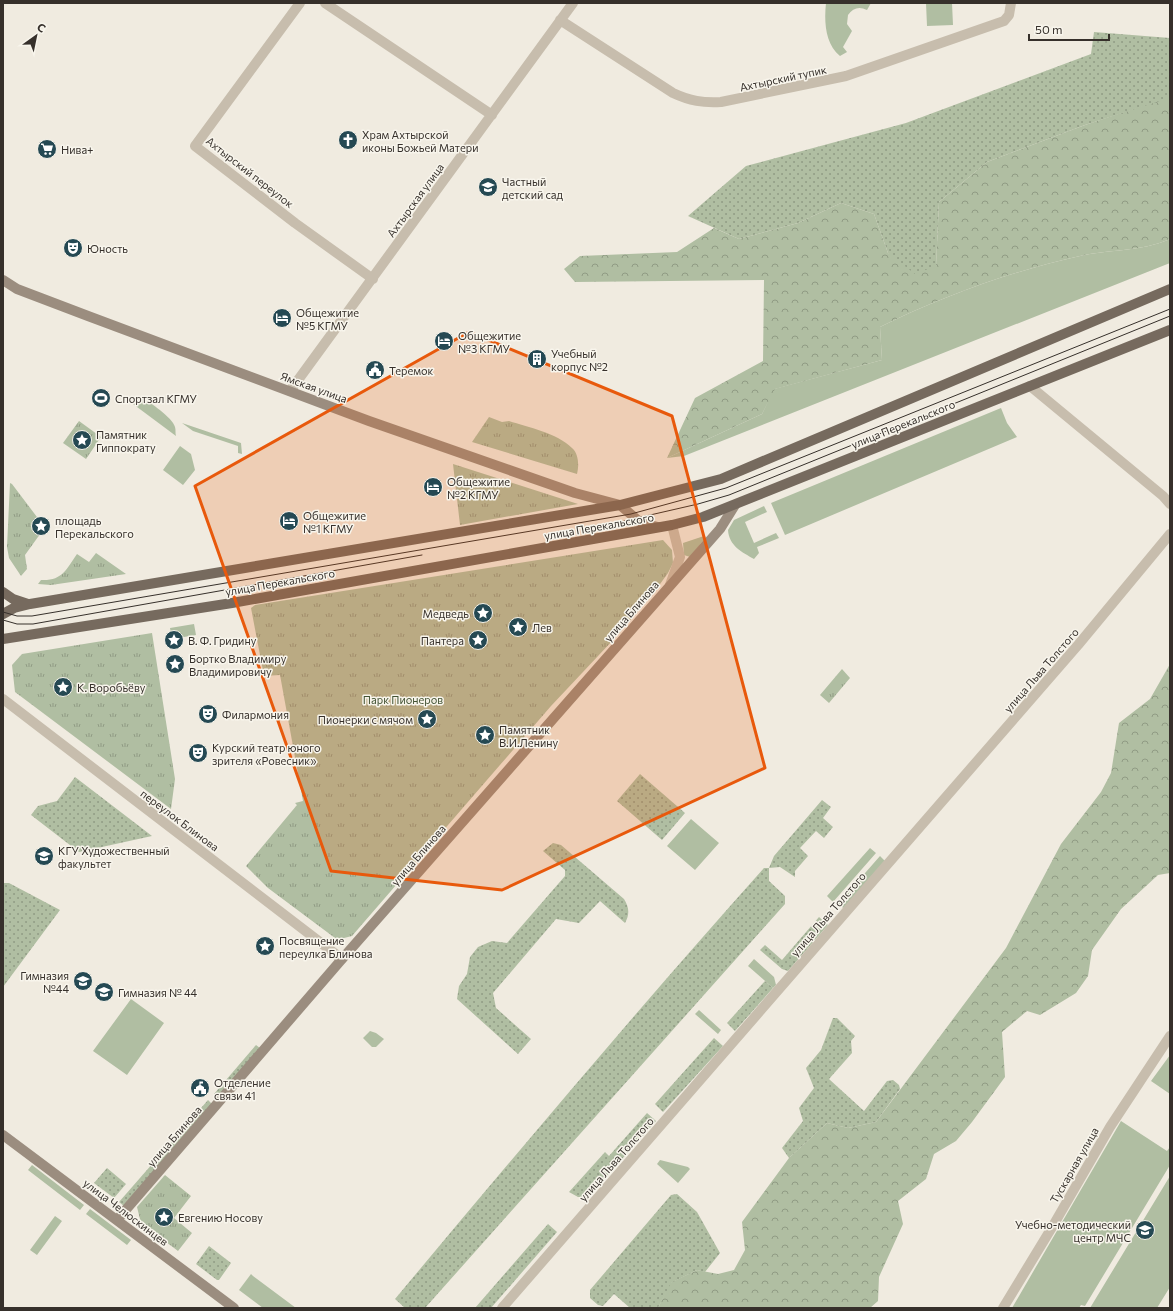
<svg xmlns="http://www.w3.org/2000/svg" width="1173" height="1311" font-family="Commissioner,sans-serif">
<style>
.grass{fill:#b0bea2}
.forest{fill:url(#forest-crowns)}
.park{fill:url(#park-tufts)}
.garden{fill:url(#garden-dots)}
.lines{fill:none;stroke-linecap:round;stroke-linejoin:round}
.street{stroke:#c7bdad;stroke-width:10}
.secondary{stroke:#9b8d7f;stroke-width:10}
.primary{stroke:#766a5e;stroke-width:10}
.tram{stroke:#36302b;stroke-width:1}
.marked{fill:#e8590c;fill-opacity:0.2;stroke:#e8590c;stroke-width:3;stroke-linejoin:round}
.labels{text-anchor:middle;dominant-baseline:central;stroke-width:3;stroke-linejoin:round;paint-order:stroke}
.street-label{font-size:11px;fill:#36302b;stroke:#f8f5ec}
.poi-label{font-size:11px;fill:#36302b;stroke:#f8f5ec;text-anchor:start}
.park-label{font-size:11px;fill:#415232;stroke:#f8f5ec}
</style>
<defs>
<pattern id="forest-crowns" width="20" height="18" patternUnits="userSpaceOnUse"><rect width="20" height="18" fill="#b0bea2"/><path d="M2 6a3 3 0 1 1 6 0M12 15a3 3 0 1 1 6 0" fill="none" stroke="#909b84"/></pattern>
<pattern id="park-tufts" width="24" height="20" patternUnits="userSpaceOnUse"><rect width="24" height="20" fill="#b0bea2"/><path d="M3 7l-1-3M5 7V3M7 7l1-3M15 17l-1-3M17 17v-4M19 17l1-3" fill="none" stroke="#909b84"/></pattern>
<pattern id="garden-dots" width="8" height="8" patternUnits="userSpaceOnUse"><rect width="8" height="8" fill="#b0bea2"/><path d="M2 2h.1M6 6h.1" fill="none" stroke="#909b84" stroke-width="1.8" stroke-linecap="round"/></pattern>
</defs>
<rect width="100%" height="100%" fill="#f0ebe0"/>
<!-- grass -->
<path class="grass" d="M826,3h45l-4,7c-8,-4 -14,-2 -19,5l-1,9 5,7 -9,16 4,5 -7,4c-15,-12 -16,-35 -14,-53z
M926,3h26l1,22 -26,1z
M1170,239v24l-486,193 -17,2 95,-44 12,-25 108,-29 -2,-33c63,-31 132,-56 200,-71 31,-7 60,-4 90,-17z
M141,398c8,3 32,20 34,29 1,3 0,6 1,9l-43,-32 4,-5z
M1001,408l6,15 10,14 -232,98 -14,-32z
M182,423l59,20 1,11 -4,-1v-7l-45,-15z
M180,446l11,8 4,16 -12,15 -20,-15z
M764,506l3,6 -22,10 9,21 22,-10 3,5 -22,9 2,6 -5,6c-12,-7 -25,-13 -26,-29l6,-10z
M704,536l2,1 -16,20 -6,-2 -1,-12z
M194,624l2,11 -24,4 -2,-11z
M691,819l28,24 -24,27 -28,-24z
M870,848l6,5 -43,49 -6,-6z
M880,856l5,5 -41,47 -7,-3z
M754,959l20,18 2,8 -3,3 -25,-22z
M131,999l33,24 -37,52 -34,-24z
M699,1010l22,20 -3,4 -23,-20z
M370,1031l6,2 8,6 -8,8h-4l-9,-9z
M1170,1055v39l-19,-13z
M1121,1121l46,30 3,-4v18l-85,141 -4,-1 -2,3h-67z
M660,1160l28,7 2,2 -12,14 -21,-19z
M32,1165l52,40 -4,5 -52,-40z
M1170,1176v111l-13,21h-67z
M90,1209l41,31 -4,5 -41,-31z
M55,1216l7,5 -25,34 -7,-5z
M251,1274l2,2 43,32h-33l-24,-18z"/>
<!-- forest -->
<path class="forest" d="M1163,99h7v140c-30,13 -59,10 -90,17 -68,15 -137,40 -200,71l2,33 -107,29 -13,25 -95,44 28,-60 68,-37 1,-81 -189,2 -11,-13 16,-13 97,-4 37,-24 25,11 59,-16 43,-20 33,11 14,39 48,13 3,-64 48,-40 98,-37z
M1170,664v209l-12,2 -37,34 -29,41 -4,26 -12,17 -36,22 -13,-4 -25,21 3,45 -33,45 -16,19 -22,13 -8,25 -28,22 5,23 -24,53 -1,24 -8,7h-212l12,-25 27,-13 21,4 16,-4 11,-20 -3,-28 47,-64 38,-35 21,5 28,-6 130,-174 55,-104 40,-52 10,-19 8,-50 31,-24z"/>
<!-- park -->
<path class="park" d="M489,417l13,5 7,-1c19,6 48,12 63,27 7,6 7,18 5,26l-105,-32z
M79,421l22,16 -15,22 -23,-16z
M453,464l125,40 -118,21z
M10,483l2,1 28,37 3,9 -18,25 2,14 -6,7 -12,-18 -2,-11z
M663,540l9,10 1,13 -5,10 -13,18 -41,48 -63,67 -199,230 -8,2h-9l-67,-50 -22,-22 51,-61 -2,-2 8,-2 -23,-126 -16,1 -13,-68 4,-3z
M96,553l30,21 -75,11 -13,-1 3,-4c21,1 25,-10 36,-26l12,8z
M152,633l23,146 -4,30 -156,-117 -3,-27 10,-11z
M842,669l8,9 -21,25 -9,-8z
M165,1175l26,21 -17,22 18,15 -14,18 -37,-28 -4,-16z"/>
<!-- garden -->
<path class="garden" d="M1094,32l76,6v61l-7,1 -78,25 -98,37 -48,40 -3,64 -21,8 -27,-21 -14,-39 -33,-11 -43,20 -59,16 -51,-23 58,-50 160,-43 185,-69z
M640,774l45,39 -23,27 -45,-39z
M75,777l77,59 -73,16 -48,-37 7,-9 19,-5z
M822,800l9,7 -8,11 10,9 -9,11 -8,-7 -16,17 8,8 -13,15v6l-15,-10 -11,1v13l16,15v8l-360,404h-20l-10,-9c121,-145 243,-290 369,-431h5l5,-12z
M553,843l8,2 63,54c5,8 6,15 1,24l-25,-22 -21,22 -23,-4 -63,74 3,15 35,31 -13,15 -61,-55 2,-13 8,-12 3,-17 8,-10 14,-6 15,2 58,-67v-6l-22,-19z
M3,883h6l51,27 -57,77z
M819,917l9,8 -40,46 -6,-2 -22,-19 5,-5 17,15z
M765,981l8,7 -38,43 -8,-8z
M833,1018h4l18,18 -4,5 1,12 -23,26 35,32 23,-30 6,-1 6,5 1,4 -24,33 -28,6 -21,-5 -38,35 -7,-10 21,-27 -4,-13 15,-20 -8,-20 15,-18z
M714,1038l9,8 -60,66 -8,-8z
M256,1045l4,3 -42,49 -4,-3z
M208,1100l4,4 -88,102 -5,-4z
M647,1113l9,8 -68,76h-10l-9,-5 36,-40 4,4z
M107,1168l19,16 -12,14 -20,-15z
M677,1194l20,18 23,41 -15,19 -8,-2 -26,13 -13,25h-28l-16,-14 -11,12 -5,-1 -8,-7v-8l81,-95z
M548,1224l9,8 -66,76h-16z
M209,1246l22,17 -12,17h-2l-21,-16z"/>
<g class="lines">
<!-- street -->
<path class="street" d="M300,3l-105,143 100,77 78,56
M325,3l167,112
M560,20l113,73c17,8 30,10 48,9l125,-26 158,-55 5,-6 2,-12
M1030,386l133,110 7,8
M290,391l283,-388
M670,585l10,-28 -8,-32
M3,699l339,260
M502,1308l576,-663 92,-111
M1003,1308l51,-84 56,-97 60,-91"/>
<!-- secondary -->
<path class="secondary" d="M3,280l14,9 71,27 281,105 206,72 45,12 21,18 17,4
M3,1135l231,173
M117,1220l225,-261 378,-430 15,-24"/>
<!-- primary -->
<path class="primary" d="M3,592l10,7 15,5
M3,614l11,-6 16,-4 590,-99 101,-26 449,-190
M3,639l229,-36 440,-78 31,-8 467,-187"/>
<!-- tram -->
<path class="tram" d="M624,521l74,-17 31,-9 441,-179
M3,612l14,4h15l599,-102 95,-26 444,-179
M3,620l14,4h16l389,-69"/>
</g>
<!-- marked area -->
<path class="marked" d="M469,332l203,84 93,352 -263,122 -171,-19 -136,-385z"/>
<!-- icons -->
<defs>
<symbol id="church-disc" viewBox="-11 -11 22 22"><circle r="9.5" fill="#254953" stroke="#f8f5ec"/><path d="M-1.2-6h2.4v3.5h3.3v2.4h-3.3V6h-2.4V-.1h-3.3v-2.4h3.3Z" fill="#fff"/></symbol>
<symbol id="supermarket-disc" viewBox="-11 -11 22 22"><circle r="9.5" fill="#254953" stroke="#f8f5ec"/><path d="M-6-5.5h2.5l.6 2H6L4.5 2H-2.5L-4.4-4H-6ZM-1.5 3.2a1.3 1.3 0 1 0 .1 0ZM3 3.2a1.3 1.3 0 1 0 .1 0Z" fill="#fff"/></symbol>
<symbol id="school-disc" viewBox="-11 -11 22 22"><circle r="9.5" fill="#254953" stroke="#f8f5ec"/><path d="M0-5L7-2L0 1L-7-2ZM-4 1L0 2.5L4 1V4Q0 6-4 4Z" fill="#fff"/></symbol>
<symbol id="theatre-disc" viewBox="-11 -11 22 22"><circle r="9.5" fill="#254953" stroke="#f8f5ec"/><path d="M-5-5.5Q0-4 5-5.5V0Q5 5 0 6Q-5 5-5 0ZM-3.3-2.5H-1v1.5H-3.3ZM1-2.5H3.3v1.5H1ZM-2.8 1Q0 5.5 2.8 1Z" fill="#fff"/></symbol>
<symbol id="hotel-disc" viewBox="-11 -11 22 22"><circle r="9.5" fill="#254953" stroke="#f8f5ec"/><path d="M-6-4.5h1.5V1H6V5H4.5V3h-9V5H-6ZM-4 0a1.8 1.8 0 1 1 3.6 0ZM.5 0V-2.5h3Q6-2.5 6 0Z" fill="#fff"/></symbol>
<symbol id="building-disc" viewBox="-11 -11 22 22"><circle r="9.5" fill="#254953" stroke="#f8f5ec"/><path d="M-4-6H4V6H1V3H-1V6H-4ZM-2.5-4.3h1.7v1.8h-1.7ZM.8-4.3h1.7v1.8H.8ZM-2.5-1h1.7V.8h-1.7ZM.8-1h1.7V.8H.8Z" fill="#fff"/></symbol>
<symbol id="civic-disc" viewBox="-11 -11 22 22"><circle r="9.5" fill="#254953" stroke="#f8f5ec"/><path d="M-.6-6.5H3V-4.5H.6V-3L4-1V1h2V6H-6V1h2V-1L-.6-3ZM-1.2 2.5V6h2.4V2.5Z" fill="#fff"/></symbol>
<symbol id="stadium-disc" viewBox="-11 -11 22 22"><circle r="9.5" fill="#254953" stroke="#f8f5ec"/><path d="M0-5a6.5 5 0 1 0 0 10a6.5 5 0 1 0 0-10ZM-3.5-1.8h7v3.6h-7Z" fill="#fff"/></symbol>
<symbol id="sight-disc" viewBox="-11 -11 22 22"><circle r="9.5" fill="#254953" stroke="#f8f5ec"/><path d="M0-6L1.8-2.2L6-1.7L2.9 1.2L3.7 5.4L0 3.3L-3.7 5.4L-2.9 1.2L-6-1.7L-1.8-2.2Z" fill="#fff"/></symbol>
<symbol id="university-disc" viewBox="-11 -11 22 22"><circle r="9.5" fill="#254953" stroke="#f8f5ec"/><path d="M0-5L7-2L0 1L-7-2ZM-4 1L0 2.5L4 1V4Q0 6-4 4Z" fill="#fff"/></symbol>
</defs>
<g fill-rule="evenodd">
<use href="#church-disc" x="337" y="129" width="22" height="22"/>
<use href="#supermarket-disc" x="36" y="138" width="22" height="22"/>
<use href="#school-disc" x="477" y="176" width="22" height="22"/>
<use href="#theatre-disc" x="62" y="237" width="22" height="22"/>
<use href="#hotel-disc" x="271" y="307" width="22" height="22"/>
<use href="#hotel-disc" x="433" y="330" width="22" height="22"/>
<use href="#building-disc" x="526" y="348" width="22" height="22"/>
<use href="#civic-disc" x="364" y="359" width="22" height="22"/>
<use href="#stadium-disc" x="90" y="387" width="22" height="22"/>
<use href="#sight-disc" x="71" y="429" width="22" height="22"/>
<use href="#hotel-disc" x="422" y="476" width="22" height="22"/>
<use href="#hotel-disc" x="278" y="510" width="22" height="22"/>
<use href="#sight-disc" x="30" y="515" width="22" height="22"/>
<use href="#sight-disc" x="472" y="602" width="22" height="22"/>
<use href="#sight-disc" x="507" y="616" width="22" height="22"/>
<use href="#sight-disc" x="163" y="629" width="22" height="22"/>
<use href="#sight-disc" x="467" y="629" width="22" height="22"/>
<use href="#sight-disc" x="164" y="653" width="22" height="22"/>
<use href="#sight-disc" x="52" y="676" width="22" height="22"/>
<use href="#theatre-disc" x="197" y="703" width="22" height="22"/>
<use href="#sight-disc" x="416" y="708" width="22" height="22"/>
<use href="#sight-disc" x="474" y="724" width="22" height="22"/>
<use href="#theatre-disc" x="187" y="742" width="22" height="22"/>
<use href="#university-disc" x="33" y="845" width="22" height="22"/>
<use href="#sight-disc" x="254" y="935" width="22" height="22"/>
<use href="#school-disc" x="72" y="970" width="22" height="22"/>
<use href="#school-disc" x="93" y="981" width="22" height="22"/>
<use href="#civic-disc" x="189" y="1077" width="22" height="22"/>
<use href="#sight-disc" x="153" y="1206" width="22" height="22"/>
<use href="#school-disc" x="1134" y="1219" width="22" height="22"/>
</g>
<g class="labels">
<!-- street labels -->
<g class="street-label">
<text transform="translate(783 78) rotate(-12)">Ахтырский тупик</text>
<text transform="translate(250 172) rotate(38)">Ахтырский переулок</text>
<text transform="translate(415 200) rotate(-54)">Ахтырская улица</text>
<text transform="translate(314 387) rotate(20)">Ямская улица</text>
<text transform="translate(903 424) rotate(-22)">улица Перекальского</text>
<text transform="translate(599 526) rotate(-10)">улица Перекальского</text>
<text transform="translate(280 582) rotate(-10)">улица Перекальского</text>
<text transform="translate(631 611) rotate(-49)">улица Блинова</text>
<text transform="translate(1041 670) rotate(-49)">улица Льва Толстого</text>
<text transform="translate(180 820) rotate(37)">переулок Блинова</text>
<text transform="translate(418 855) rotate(-49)">улица Блинова</text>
<text transform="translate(828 914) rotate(-49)">улица Льва Толстого</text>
<text transform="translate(174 1136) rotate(-49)">улица Блинова</text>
<text transform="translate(616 1159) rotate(-49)">улица Льва Толстого</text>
<text transform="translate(1074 1165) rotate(-60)">Тускарная улица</text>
<text transform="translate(126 1212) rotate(37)">улица Челюскинцев</text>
</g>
<!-- poi labels -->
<g class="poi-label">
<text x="362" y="134">Храм Ахтырской<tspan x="362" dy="13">иконы Божьей Матери</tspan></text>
<text x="61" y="149">Нива+</text>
<text x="502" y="181">Частный<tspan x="502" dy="13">детский сад</tspan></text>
<text x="87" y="248">Юность</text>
<text x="296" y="312">Общежитие<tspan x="296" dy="13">№5 КГМУ</tspan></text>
<text x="458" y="335">Общежитие<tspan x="458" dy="13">№3 КГМУ</tspan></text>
<text x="551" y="353">Учебный<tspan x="551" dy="13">корпус №2</tspan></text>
<text x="389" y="370">Теремок</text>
<text x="115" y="398">Спортзал КГМУ</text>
<text x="96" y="434">Памятник<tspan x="96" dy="13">Гиппократу</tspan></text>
<text x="447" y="481">Общежитие<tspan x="447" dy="13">№2 КГМУ</tspan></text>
<text x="303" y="515">Общежитие<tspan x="303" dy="13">№1 КГМУ</tspan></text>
<text x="55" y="520">площадь<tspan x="55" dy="13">Перекальского</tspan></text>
<text x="469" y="613" text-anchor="end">Медведь</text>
<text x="532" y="627">Лев</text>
<text x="188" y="640">В. Ф. Гридину</text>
<text x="464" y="640" text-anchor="end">Пантера</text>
<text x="189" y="658">Бортко Владимиру<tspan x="189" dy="13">Владимировичу</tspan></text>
<text x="77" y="687">К. Воробьёву</text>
<text x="222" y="714">Филармония</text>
<text x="413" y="719" text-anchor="end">Пионерки с мячом</text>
<text x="499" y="729">Памятник<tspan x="499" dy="13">В.И.Ленину</tspan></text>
<text x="212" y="747">Курский театр юного<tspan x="212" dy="13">зрителя «Ровесник»</tspan></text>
<text x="58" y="850">КГУ Художественный<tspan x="58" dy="13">факультет</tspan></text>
<text x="279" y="940">Посвящение<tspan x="279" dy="13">переулка Блинова</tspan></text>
<text x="69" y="975" text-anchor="end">Гимназия<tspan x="69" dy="13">№44</tspan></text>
<text x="118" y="992">Гимназия № 44</text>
<text x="214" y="1082">Отделение<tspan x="214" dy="13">связи 41</tspan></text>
<text x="178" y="1217">Евгению Носову</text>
<text x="1131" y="1224" text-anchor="end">Учебно-методический<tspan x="1131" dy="13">центр МЧС</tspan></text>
</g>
<!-- park labels -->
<g class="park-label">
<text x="403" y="699">Парк Пионеров</text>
</g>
</g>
<!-- border -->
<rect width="1173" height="1311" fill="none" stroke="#36302b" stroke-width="8"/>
<!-- north arrow -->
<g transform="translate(36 36) rotate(33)" stroke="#f8f5ec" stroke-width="3" paint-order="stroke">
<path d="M0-3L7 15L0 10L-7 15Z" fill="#36302b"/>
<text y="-6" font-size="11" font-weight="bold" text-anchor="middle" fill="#36302b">С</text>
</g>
<!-- scale -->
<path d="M1029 34v6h80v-6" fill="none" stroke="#36302b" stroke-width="2"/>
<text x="1035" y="34" font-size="12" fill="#36302b" stroke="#f8f5ec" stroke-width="3" paint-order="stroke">50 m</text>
</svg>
